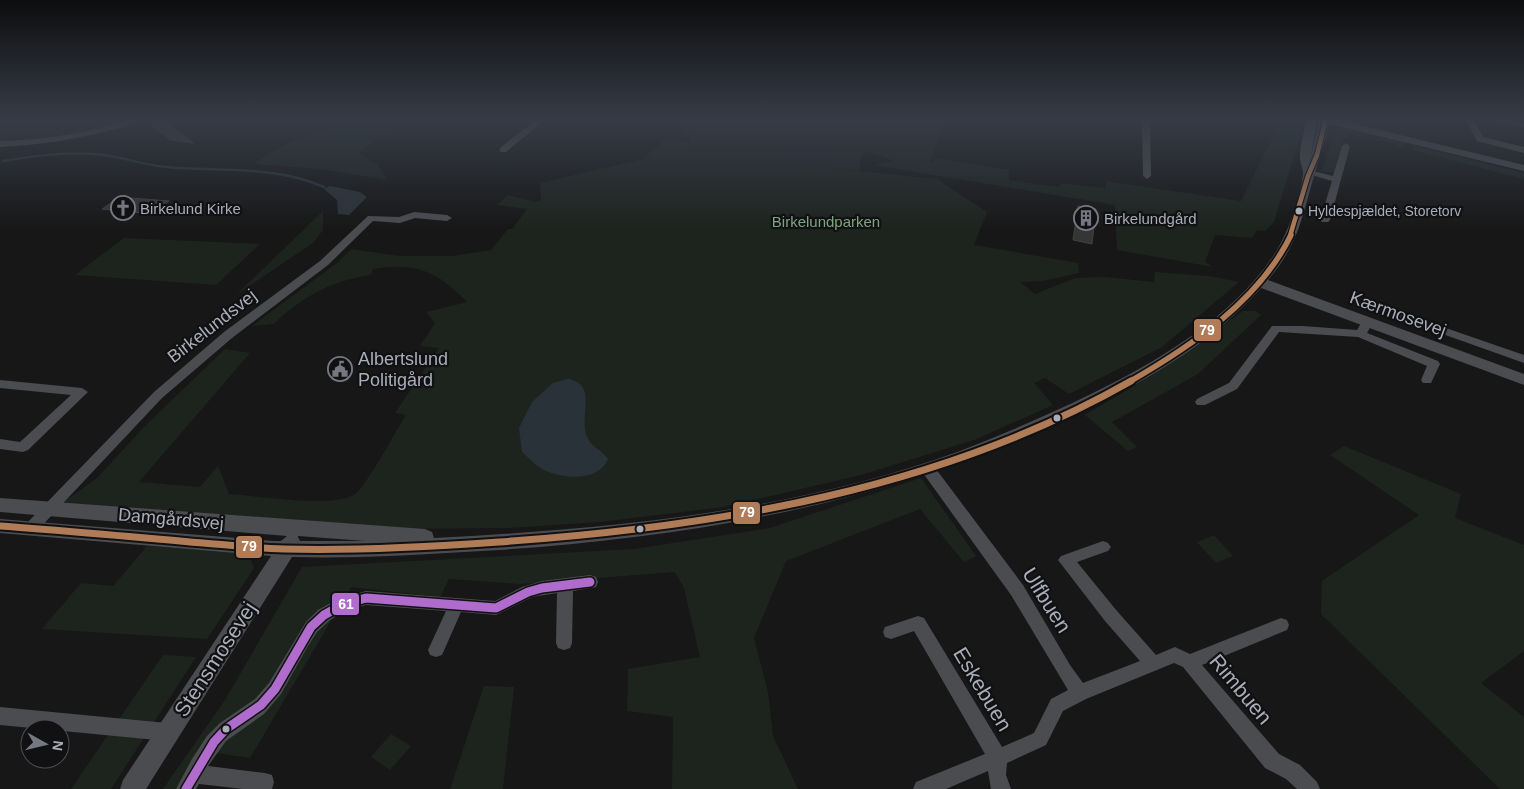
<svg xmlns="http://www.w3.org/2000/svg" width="1524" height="789" font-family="Arial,sans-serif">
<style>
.built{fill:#212123}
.green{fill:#1d241e}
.water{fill:#2a3239}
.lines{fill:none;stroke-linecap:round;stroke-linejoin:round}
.stream{stroke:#2a3239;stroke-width:2.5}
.building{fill:#353536;stroke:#3f4043}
.minor{fill:#4b4c50;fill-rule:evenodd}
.tertiary{fill:#4b4c50;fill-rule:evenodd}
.bus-1-far2-casing{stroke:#111113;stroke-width:7}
.bus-1-far1-casing{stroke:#111113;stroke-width:9}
.bus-1-casing{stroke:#111113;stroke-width:11}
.bus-2-casing{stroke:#111113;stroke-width:12}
.bus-1-far2{stroke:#b07c57;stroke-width:4.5}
.bus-1-far1{stroke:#b07c57;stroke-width:5.5}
.bus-1{stroke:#b07c57;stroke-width:7}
.bus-2{stroke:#b06ccc;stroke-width:9}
.bus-dot{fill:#a8adb8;stroke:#111113;stroke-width:2}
.labels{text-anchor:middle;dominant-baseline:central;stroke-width:4.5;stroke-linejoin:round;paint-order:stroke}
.far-bus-label{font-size:14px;fill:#a8adb8;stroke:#111113;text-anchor:start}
.far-poi-label{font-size:15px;fill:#a8adb8;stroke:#111113;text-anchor:start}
.far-park-label{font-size:15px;fill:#7fa381;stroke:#111113}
.street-label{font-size:18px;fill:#a8adb8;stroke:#111113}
.poi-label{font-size:18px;fill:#a8adb8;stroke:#111113;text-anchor:start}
.near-street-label{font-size:21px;fill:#a8adb8;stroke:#111113}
.line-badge{stroke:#111113;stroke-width:2}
.badge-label{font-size:14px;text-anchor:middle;font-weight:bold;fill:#fff}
</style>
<rect width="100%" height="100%" fill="#171717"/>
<!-- built -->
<path class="built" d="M0,118h137l-52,14 -50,7 -35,1z
M671,118h276l-17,43 -66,-9 -3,4 -1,15 -42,-4 -125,-20 -4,-2 3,-10 -8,-1 1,-6 -14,-7z"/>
<!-- green -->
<path class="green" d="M1364,118h16l26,8 12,-8h8l-13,12z
M1299,120l5,3 -30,99 -9,9 -8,-1 -5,8 -37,-3 -10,27 8,5 -96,-17 -2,-45 -241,-40 20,-4 -21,-8 61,9 2,-4 73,12v10l50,7 4,-4 43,5v-7l135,20 40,-80 10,1z
M405,121l-47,32 19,11 11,16 -67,-11 -68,-5c49,-35 93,-41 152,-43z
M1344,128l65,14 -4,1 -3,4 -5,-1 -1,-2 -49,-11 -5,10 -7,29h-14l13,-41z
M666,138l22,4 1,3 4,2 125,20 119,12 50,33 -13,33 104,18 1,10 -36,8 -23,1 15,12 40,-16 30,-1 49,5 1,-10 54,4 30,6 -77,65 -93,47 -24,-16 -11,5 19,22 -79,35 -113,35 -138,32 -123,15 -91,6 -129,1 -319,-25 36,-26 48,-52 80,-77 25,4 -111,129 61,5 18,-21 11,28c29,2 102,14 125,1 11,-6 43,-66 52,-80l-11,-2 44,-65 -19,-2 15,-23 -9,-11 41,-10c-30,-31 -51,-40 -94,-33l-2,6c-38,5 -70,22 -97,49l-22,2 85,-63 14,-14 48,7h53l39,-6 17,-21h4l15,-20 -30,-4 11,-10 28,7 5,-2 -1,-17 103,-24z
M829,139l36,5 -4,8 -37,-6z
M1416,146l108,27v6l-112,-29z
M323,211v19l-10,13 -77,52z
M124,238l136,6 -44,41 -141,-10z
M1243,311h13l5,4 -63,59 -86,48 25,25 -9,4 -43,-36 69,-41z
M1344,446l117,48 -6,24 69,27v106l-43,32 43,34v72h-24l-179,-175 1,-33 97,-66 -89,-60z
M921,478l55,78 -12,6 -44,-53 -134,52 -32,77 14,54 5,44 25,53h-126l1,-72 -46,-6 1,-42 72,-12 -16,-69 -9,-16 -155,12 -71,-5 -9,18 -89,-10 -101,171 -48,-7 -24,38h-15l62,-89 77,-133 332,-18 136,-21z
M1214,535l19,21 -17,7 -19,-21z
M147,546l102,8 5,14 -47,71 -165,-10 39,-46 32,3z
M163,655l33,2 -85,132h-40z
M484,686l30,1 -11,102h-53z
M391,734l20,12 -21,24 -19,-13z"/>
<!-- water -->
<path class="water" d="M330,186l30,6 7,5 -18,18 -11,-1 -1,-14 -13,-11z
M568,379c31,6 10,36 19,58 4,10 15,13 21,22 -9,23 -45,20 -64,11 -8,-4 -15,-12 -22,-18l-3,-24 13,-26 21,-19z"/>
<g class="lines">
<!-- stream -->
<path class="stream" d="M3,161c31,-5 60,-9 91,-7 24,1 48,11 72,13 53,5 109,-2 158,20"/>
</g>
<!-- building -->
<path class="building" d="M163,121l31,22 -23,-3 -20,-15z
M131,198l38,3 -17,13 -50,-5 12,-8 12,1z
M1078,206l18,3 -4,35 -19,-4z"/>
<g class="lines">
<!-- minor -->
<path class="minor" d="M135,118h13c-8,5 -20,7 -29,10 -39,11 -79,17 -119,19v-6c46,-1 90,-9 135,-23z
M538,118h9l-41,34h-6v-4z
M1142,118h8l1,58 -4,3 -4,-3z
M1465,118h8l10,19 41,10v6l-47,-12z
M1475,118h22l27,5v4z
M1346,143l4,3 -20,74 -2,2h-6l-2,-2 12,-39 -27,-8 4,-3 24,6 9,-30z
M414,212l33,3 5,3 -5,3 -32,-3 -15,5 -27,-2 -45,44 -96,73 -70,60 -126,134 -5,2 -5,-2 -2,-4 2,-4 128,-132 70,-60 96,-71 48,-45 31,1z
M1382,306l142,49v8l-146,-52 -2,-2 2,-2z
M1367,319l6,3 -6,11 71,28 2,3 -9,19h-8l-2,-3 6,-14 -69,-29 -79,-5 -42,57 -32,16h-8l-2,-3 2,-3 32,-16 43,-57h31l54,4 6,-10z
M0,380l82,8 6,4 -60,58 -5,2 -23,-3v-10l20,3 51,-47 -71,-7z
M928,464l5,1 90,120 47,80 13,18 57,-22 -35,-40 -47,-61 3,-4 42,-15 5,2 3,4 -3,4 -31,11 40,49 39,44 19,-8 15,7 91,-36 6,2 2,5 -2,5 -85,35 77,89 21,11 17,17 3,7h-23l-11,-10 -21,-11 -82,-101 -9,-4 -88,36 -23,12 -17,34 -39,18 -1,12 5,14h-20l-3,-18 -42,18h-33l3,-7 69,-28 -71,-123 -23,8 -6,-2 -2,-5 2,-5 33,-11 6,2 78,129 32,-14 17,-34 17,-9 -57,-95 -88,-122 -2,-4 2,-4z
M590,575l6,2 2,5 -2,5 -23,4 -1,52 -2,5 -6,2 -6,-2 -2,-5 1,-50 -25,4 -36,18 -35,-3 -19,43 -6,2 -6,-2 -2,-5 18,-39 -80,-6 -20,6 -16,9 -13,12 -9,14 -27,48 -17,20 -38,27 -18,25 57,7 7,2 2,7 -2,7h-29l-44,-5 -3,5h-20l16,-30 15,-23 13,-13 35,-24 14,-16 37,-61 12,-12 18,-10 30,-9 129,10 27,-14 20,-6z
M0,707l167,16 6,3 3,6 -3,6 -6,3 -167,-16z"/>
<!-- tertiary -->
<path class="tertiary" d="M1307,118h24l193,47v6l-195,-47c-4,18 -10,34 -15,52 -13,44 -15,67 -46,104l256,94v11l-263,-97c-47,53 -109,89 -172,121 -184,91 -387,127 -590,141 -69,4 -138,9 -207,7l-146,232h-26l3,-9 148,-224 -271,-23v-14l274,22h7l6,-5 -287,-24v-14l425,31 7,3 2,6c176,-9 359,-26 526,-87 44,-17 88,-36 131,-57 66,-32 147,-80 186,-144 12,-21 23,-50 26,-75 1,-6 -4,-13 -3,-20 0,-12 5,-25 7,-37zM1317,121l2,1 -8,34zM298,537v-1l67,5h-65z"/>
<defs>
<path id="bus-1-far2" d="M1290,236l18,-60 9,-21 9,-37"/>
<path id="bus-1-far1" d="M1129,382c61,-35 130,-81 162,-147"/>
<path id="bus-1" d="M0,526c68,5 135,11 203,17 27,2 54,5 81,6 72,2 144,-2 215,-7 217,-15 441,-52 632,-161"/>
<path id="bus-2" d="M186,789l28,-47 12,-13 35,-24 14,-16 36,-62 13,-12 18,-10 24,-7 130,10 32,-16 14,-4 48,-6"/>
</defs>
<!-- bus-1-far2 casing -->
<use href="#bus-1-far2" class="bus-1-far2-casing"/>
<!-- bus-1-far1 casing -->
<use href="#bus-1-far1" class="bus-1-far1-casing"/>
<!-- bus-1 casing -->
<use href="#bus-1" class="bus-1-casing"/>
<!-- bus-2 casing -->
<use href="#bus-2" class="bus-2-casing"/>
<!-- bus-1-far2 -->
<use href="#bus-1-far2" class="bus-1-far2"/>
<!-- bus-1-far1 -->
<use href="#bus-1-far1" class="bus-1-far1"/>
<!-- bus-1 -->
<use href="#bus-1" class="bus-1"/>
<!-- bus-2 -->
<use href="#bus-2" class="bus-2"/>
</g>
<!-- sky -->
<linearGradient id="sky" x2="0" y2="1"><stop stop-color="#0d0d0d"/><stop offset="0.52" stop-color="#363c47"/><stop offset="1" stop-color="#363c47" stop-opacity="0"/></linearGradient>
<rect width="1524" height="229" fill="url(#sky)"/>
<!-- icons -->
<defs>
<symbol id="church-ring" viewBox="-11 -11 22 22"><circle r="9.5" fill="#111113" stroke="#757880" stroke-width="1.5"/><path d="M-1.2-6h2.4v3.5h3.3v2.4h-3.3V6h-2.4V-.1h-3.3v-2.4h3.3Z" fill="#757880"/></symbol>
<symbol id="building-ring" viewBox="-11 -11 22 22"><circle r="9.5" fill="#111113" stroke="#757880" stroke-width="1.5"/><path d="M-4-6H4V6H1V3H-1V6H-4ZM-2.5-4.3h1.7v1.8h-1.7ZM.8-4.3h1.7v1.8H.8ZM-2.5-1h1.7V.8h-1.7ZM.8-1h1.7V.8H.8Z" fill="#757880"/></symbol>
<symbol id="civic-ring" viewBox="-11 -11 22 22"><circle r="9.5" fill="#111113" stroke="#757880" stroke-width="1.5"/><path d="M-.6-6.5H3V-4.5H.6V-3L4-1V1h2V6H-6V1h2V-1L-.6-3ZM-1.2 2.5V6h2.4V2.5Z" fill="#757880"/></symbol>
</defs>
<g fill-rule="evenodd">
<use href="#church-ring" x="109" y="194" width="28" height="28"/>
<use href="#building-ring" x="1072" y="204" width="28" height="28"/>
<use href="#civic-ring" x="326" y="355" width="28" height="28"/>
</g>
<!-- markers -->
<g class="bus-dot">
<circle cx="1299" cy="211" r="4.5"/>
<circle cx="1057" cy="418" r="4.5"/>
<circle cx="640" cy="529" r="4.5"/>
<circle cx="226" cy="729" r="4.5"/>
</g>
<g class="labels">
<!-- far-bus labels -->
<g class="far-bus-label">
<text x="1308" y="211">Hyldespjældet, Storetorv</text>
</g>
<!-- far-poi labels -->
<g class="far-poi-label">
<text x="140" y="208">Birkelund Kirke</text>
<text x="1104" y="218">Birkelundgård</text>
</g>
<!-- far-park labels -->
<g class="far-park-label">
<text x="826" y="221">Birkelundparken</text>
</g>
<!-- street labels -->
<g class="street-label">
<text transform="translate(1398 314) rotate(20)">Kærmosevej</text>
<text transform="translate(212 326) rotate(-38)">Birkelundsvej</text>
<text transform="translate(171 519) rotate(5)">Damgårdsvej</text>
</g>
<!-- poi labels -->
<g class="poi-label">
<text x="358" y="359">Albertslund<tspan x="358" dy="21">Politigård</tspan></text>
</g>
<!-- near-street labels -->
<g class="near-street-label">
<text transform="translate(1047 600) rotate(58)">Ulfbuen</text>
<text transform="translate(215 659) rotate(-57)">Stensmosevej</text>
<text transform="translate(983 689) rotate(59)">Eskebuen</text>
<text transform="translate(1241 689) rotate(50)">Rimbuen</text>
</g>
</g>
<g class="line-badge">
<rect x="1193" y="318" width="29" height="24" rx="5" fill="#b07c57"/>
<rect x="732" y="501" width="29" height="24" rx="5" fill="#b07c57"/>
<rect x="235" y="535" width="28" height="24" rx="5" fill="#b07c57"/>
<rect x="331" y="592" width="29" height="24" rx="5" fill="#b06ccc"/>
</g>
<g class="badge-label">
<text x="1207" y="335">79</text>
<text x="747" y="517">79</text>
<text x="249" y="551">79</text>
<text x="346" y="609">61</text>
</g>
<!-- north arrow -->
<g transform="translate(45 744) rotate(98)"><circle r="24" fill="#111113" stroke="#4d4f55"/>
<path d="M0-4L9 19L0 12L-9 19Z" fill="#757880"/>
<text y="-8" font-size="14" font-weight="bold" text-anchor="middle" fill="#a8adb8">N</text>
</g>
</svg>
